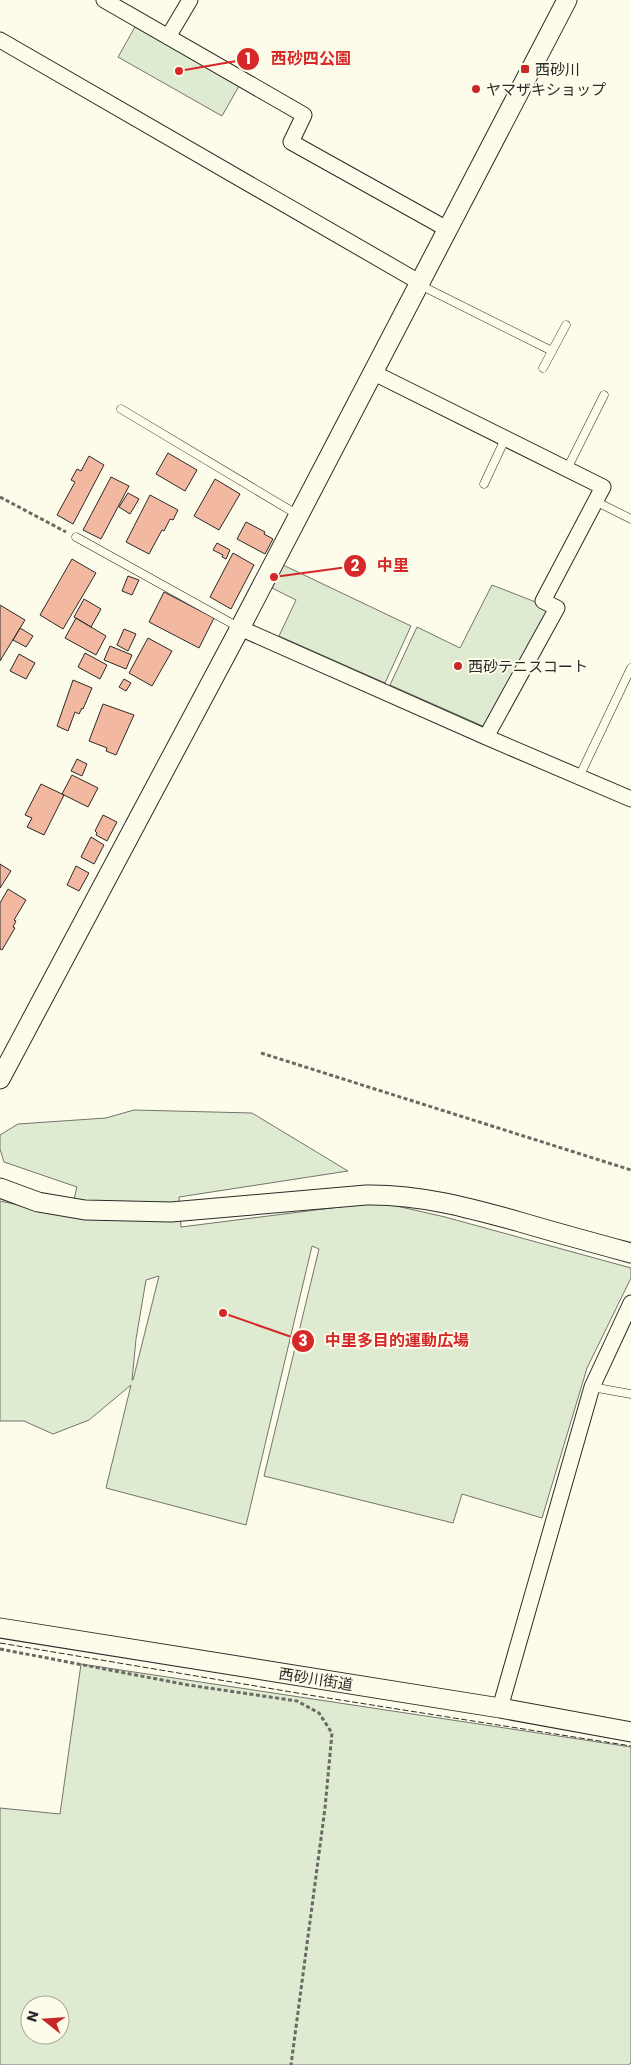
<svg xmlns="http://www.w3.org/2000/svg" width="631" height="2065" font-family="Poppins,'Noto Sans JP',sans-serif">
<style>
.green{fill:#deebd1;stroke:#74746e;fill-rule:evenodd}
.building{fill:#f2b8a0;stroke:#2b2b2b}
.lines{fill:none;stroke-linecap:round;stroke-linejoin:round}
.service-casing{stroke:#2b2b2b;stroke-width:9}
.minor-casing{stroke:#2b2b2b;stroke-width:17}
.tertiary-casing{stroke:#2b2b2b;stroke-width:21}
.path{stroke:#6a6964;stroke-width:3;stroke-dasharray:4 2.5;stroke-linecap:butt}
.service{stroke:#fdfbea;stroke-width:8}
.minor{stroke:#fdfbea;stroke-width:15}
.tertiary{stroke:#fdfbea;stroke-width:19}
.fence{stroke:#2b2b2b;stroke-width:1;stroke-dasharray:6 2.5;stroke-linecap:butt}
.poi-dot{fill:#c62828;stroke:#fdfbea;stroke-width:2}
.labels{text-anchor:middle;dominant-baseline:central;stroke-width:4;stroke-linejoin:round;paint-order:stroke}
.poi-label{font-size:15px;fill:#2b2b2b;stroke:#fdfbea;text-anchor:start}
.street-label{font-size:15px;fill:#2b2b2b;stroke:#fdfbea}
.leader{fill:none;stroke:#d62828;stroke-width:2}
.callout-dot{fill:#d62828;stroke:#fdfbea;stroke-width:2}
.mark-label{font-size:15px;text-anchor:middle;font-weight:bold;fill:#fff}
.callout-label{font-size:16px;text-anchor:middle;font-weight:bold;fill:#d62828;stroke:#fdfbea;stroke-width:4;stroke-linejoin:round;paint-order:stroke}
</style>
<rect width="100%" height="100%" fill="#fdfbea"/>
<!-- green -->
<path class="green" d="M135,27l104,59 -17,30 -104,-59z
M283,565l128,61 -26,57 -106,-47 17,-36 -24,-12z
M492,585l59,23 -66,119 -95,-42 27,-58 43,21z
M134,1110l118,3 96,58 -169,26 2,30 198,-25 66,15 186,51v10l-44,90 -45,150 -80,-24 -9,29 -189,-47 55,-227 -7,-3 -66,279 -140,-37 25,-103 -42,35 -36,14 -29,-13h-24v-220l70,15 7,-29 -73,-25 -4,-13v-14l18,-11 88,-6zM159,1276l-26,104h-1l4,-41 10,-59z
M81,1664l550,83v316l-3,2h-628v-257l60,6zM30,2005h30v30h-30z"/>
<!-- building -->
<path class="building" d="M168,453l29,17 -12,21 -29,-17z
M89,456l15,9 -31,59 -16,-9 18,-33 -4,-2 6,-11 4,2z
M111,477l18,9 -28,53 -18,-9z
M215,479l25,15 -21,36 -25,-14z
M128,493l11,6 -9,15 -11,-7z
M150,495l28,15 -5,10 -3,-1 -6,12 -2,-1 -13,24 -23,-12z
M246,522l19,10 -1,2 9,5 -8,15 -28,-15z
M217,543l13,7 -4,9 -4,-2 1,-2 -10,-5z
M233,553l21,12 -23,44 -21,-12z
M72,559l24,14 -33,56 -23,-14z
M128,576l11,4 -7,15 -10,-4z
M164,592l50,26 -15,30 -50,-26z
M84,599l17,10 -10,18 -17,-10z
M0,605l25,15 -25,41z
M76,618l30,18 -10,19 -31,-17z
M20,628l13,8 -7,11 -13,-7z
M124,629l12,5 -8,17 -11,-6z
M148,638l24,13 -20,35 -23,-13z
M110,646l22,9 -6,14 -22,-9z
M85,653l22,12 -7,14 -22,-12z
M19,654l16,9 -9,16 -16,-8z
M124,679l7,4 -5,8 -7,-4z
M73,680l19,8 -9,21 -1,-1 -3,6 -4,-2 -7,19 -11,-5z
M103,704l31,11 -18,40 -10,-4 1,-3 -18,-7z
M77,759l10,5 -5,12 -11,-5z
M72,775l26,13 -10,19 -26,-13z
M41,784l23,11 -20,40 -17,-8 5,-9 -7,-3z
M103,815l14,7 -10,19 -11,-6 1,-2 -2,-2z
M91,837l13,8 -10,19 -13,-7z
M0,864l11,7 -11,17z
M76,866l13,7 -10,18 -12,-6z
M8,889l18,11 -12,20 2,1 -3,6 2,1 -13,22 -2,-1v-46z"/>
<g class="lines">
<defs>
<path id="service" d="M420,285l132,66
M543,368l23,-43
M121,409l177,106
M567,469l37,-74
M484,484l21,-45
M595,501l36,18
M76,537l164,91
M579,777l52,-109
M592,1387l39,7"/>
<path id="minor" d="M104,0l200,115 -13,27 156,87
M168,37l22,-37
M0,40l419,242
M372,372l231,115 -60,114 14,7 -71,129
M240,628l246,109 145,62
M500,1708l92,-321 39,-84"/>
<path id="tertiary" d="M0,1079l240,-451 327,-628
M0,1188l38,14 47,8 86,2 195,-17c53,-1 104,13 154,27 37,11 74,21 111,31
M0,1628l500,80 131,24"/>
</defs>
<!-- service casing -->
<use href="#service" class="service-casing"/>
<!-- minor casing -->
<use href="#minor" class="minor-casing"/>
<!-- tertiary casing -->
<use href="#tertiary" class="tertiary-casing"/>
<!-- path -->
<path class="path" d="M0,497l66,35
M261,1053l370,117
M0,1649l188,36 109,16 22,12 13,20 -7,75 -34,257"/>
<!-- service -->
<use href="#service" class="service"/>
<!-- minor -->
<use href="#minor" class="minor"/>
<!-- tertiary -->
<use href="#tertiary" class="tertiary"/>
<!-- fence -->
<path class="fence" d="M0,1643l315,53 316,50"/>
</g>
<!-- markers -->
<g class="poi-dot">
<rect x="520" y="64" width="10" height="10" rx="2.5"/>
<circle cx="476" cy="89" r="5"/>
<circle cx="458" cy="666" r="5"/>
</g>
<g class="labels">
<!-- poi labels -->
<g class="poi-label">
<text x="535" y="69">西砂川</text>
<text x="486" y="89">ヤマザキショップ</text>
<text x="468" y="666">西砂テニスコート</text>
</g>
<!-- street labels -->
<g class="street-label">
<text transform="translate(316 1679) rotate(9)">西砂川街道</text>
</g>
</g>
<!-- callouts -->
<path class="leader" d="M179 71L248 59M274 577L355 566M223 1313L303 1341"/>
<g class="callout-dot">
<circle cx="179" cy="71" r="5"/>
<circle cx="274" cy="577" r="5"/>
<circle cx="223" cy="1313" r="5"/>
<circle cx="248" cy="59" r="12"/>
<circle cx="355" cy="566" r="12"/>
<circle cx="303" cy="1341" r="12"/>
</g>
<g class="mark-label">
<text x="248" y="64">1</text>
<text x="355" y="571">2</text>
<text x="303" y="1346">3</text>
</g>
<g class="callout-label">
<text x="311" y="64">西砂四公園</text>
<text x="393" y="571">中里</text>
<text x="397" y="1346">中里多目的運動広場</text>
</g>
<!-- north arrow -->
<g transform="translate(45 2020) rotate(287)"><circle r="24" fill="#fdfbea" stroke="#a9a89e"/>
<path d="M0-4L9 19L0 12L-9 19Z" fill="#c62828"/>
<text y="-8" font-size="14" font-weight="bold" text-anchor="middle" fill="#2b2b2b">N</text>
</g>
</svg>
